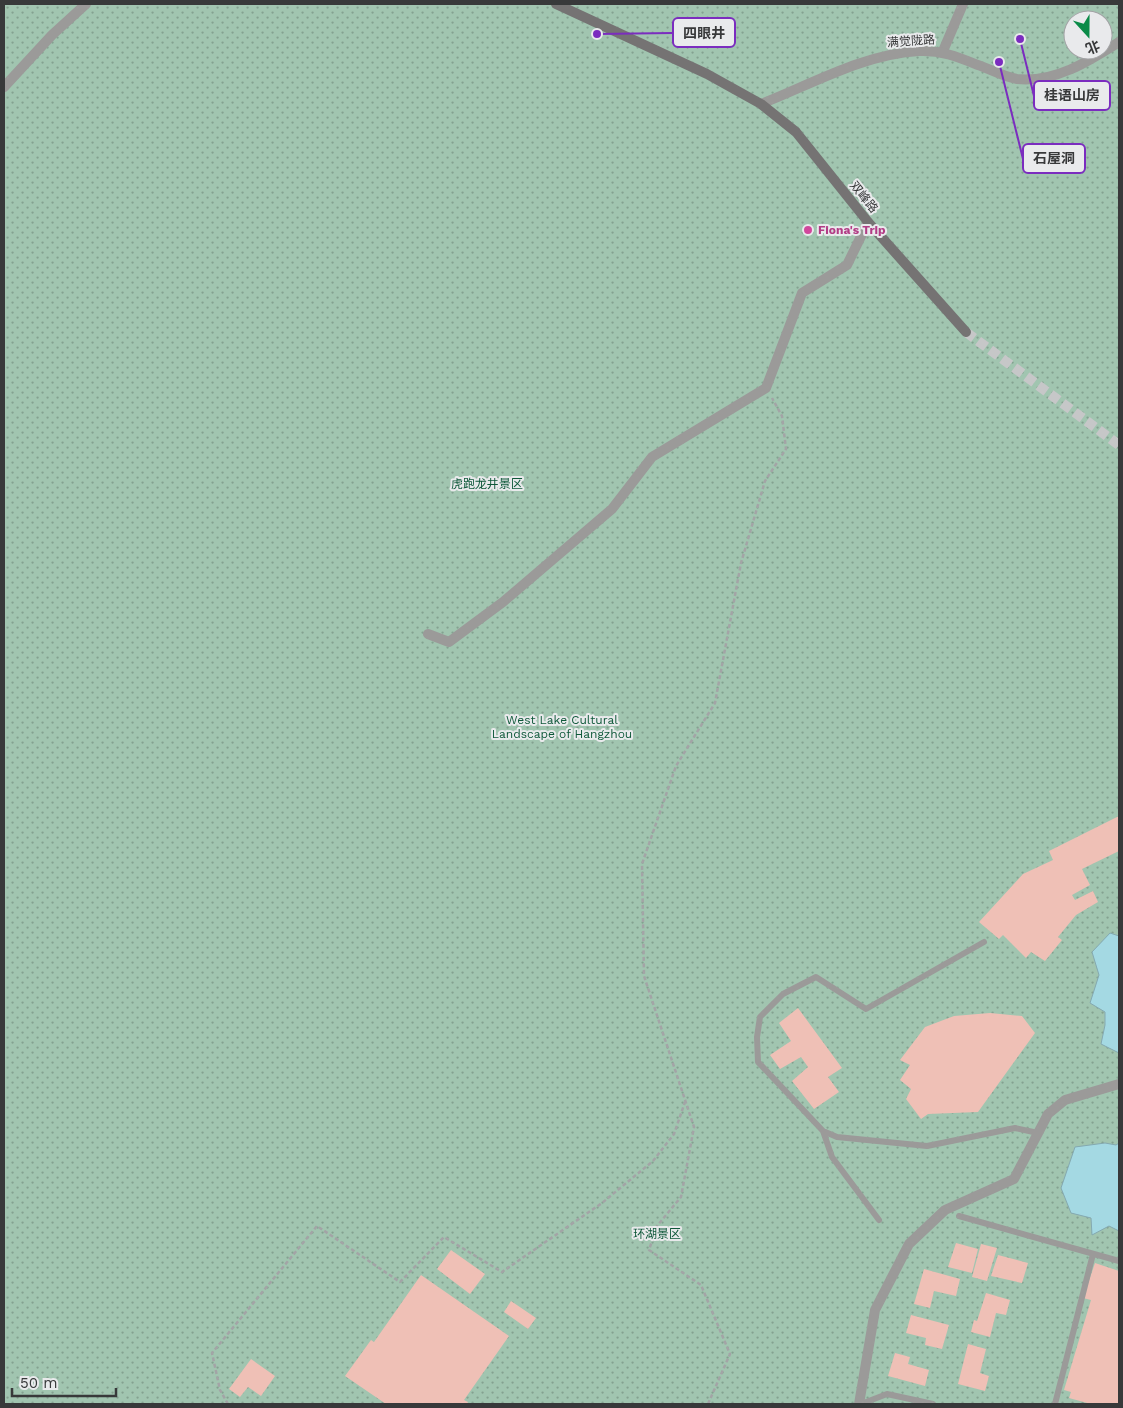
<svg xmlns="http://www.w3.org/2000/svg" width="1123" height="1408" font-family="'Work Sans','Noto Sans SC',sans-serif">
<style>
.park{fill:url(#park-dots);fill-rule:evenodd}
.water{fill:#a4d9e3;stroke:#84a9b0}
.building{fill:#efc0b6}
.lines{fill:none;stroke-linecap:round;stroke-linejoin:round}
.secondary-tunnel{stroke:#c6c7c8;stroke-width:10;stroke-dasharray:10 5;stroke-linecap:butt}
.path{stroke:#a3a4a6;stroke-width:2.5;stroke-dasharray:4 2.5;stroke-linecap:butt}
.service{stroke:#9b9a99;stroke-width:6}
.minor{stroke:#9b9a99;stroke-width:10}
.tertiary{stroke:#9b9a99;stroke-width:10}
.secondary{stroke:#757373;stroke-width:10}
.hotel-dot{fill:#d1479c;stroke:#e9eaec;stroke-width:2}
.labels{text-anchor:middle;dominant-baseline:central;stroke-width:4;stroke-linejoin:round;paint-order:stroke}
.street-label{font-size:12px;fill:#38393a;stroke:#e9eaec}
.hotel-label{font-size:12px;font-weight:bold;fill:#b23c85;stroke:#e9eaec;text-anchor:start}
.park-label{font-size:12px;fill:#0e5839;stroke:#e9eaec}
.leader{fill:none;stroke:#7b2cbf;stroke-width:2}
.callout-dot{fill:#7b2cbf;stroke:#e9eaec;stroke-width:2}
.callout{fill:#e9eaec;stroke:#7b2cbf;stroke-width:2}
.callout-label{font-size:14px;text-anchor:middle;font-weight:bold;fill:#38393a}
</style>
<defs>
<pattern id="park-dots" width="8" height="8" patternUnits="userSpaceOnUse" patternTransform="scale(1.25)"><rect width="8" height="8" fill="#a1c5b0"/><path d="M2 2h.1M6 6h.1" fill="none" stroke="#84a190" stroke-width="1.8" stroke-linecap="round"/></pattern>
</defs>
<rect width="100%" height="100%" fill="#e9eaec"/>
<!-- park -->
<path class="park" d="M4,4h1115v1400h-1115zM1073,20h30v30h-30z"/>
<!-- water -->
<path class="water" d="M1110,933l9,3v117l-18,-9 4,-19v-13l-15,-9 9,-28 -7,-23z
M1105,1143l11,2 3,-2v88l-10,-5 -17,9 -1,-17 -20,-5 -10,-25 14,-41z"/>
<!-- building -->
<path class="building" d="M1119,816v35l-37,18 8,16 -18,10 3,5 18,-9 5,11 -22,13 -18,22 4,3 -17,21 -14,-9 -5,6 -23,-23 -4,4 -20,-17 44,-48 30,-14 -4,-9z
M798,1008l44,60 -14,9 11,15 -25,17 -22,-28 16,-14 -7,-10 -21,12 -10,-14 21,-14 -12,-18z
M990,1013l32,3 13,17 -57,79 -50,2 -7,5 -15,-20 5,-10 -11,-9 10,-15 -10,-5 25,-33 29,-11z
M956,1243l22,6 -6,24 -24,-6z
M981,1244l16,4 -10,33 -15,-4z
M451,1250l34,24 -15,20 -33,-25z
M998,1255l30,8 -6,20 -31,-7z
M1095,1263l24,8v133h-28l-22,-6 2,-6 -7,-2 27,-90 -8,-2z
M924,1269l36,10 -4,17 -22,-5 -4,17 -16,-4z
M421,1275l88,61 -45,64 4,2 -1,2h-81l-41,-28 26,-36 3,2z
M986,1293l24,7 -4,15 -10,-2 -6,24 -19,-5 3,-12 3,1z
M511,1301l25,17 -8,11 -24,-17z
M911,1315l38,10 -7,24 -17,-4 1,-7 -20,-5z
M968,1344l18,5 -6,24 9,3 -4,15 -27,-7z
M895,1353l15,4 -2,7 21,6 -4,16 -37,-10z
M251,1359l24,17 -14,20 -13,-9 -8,10 -11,-8z"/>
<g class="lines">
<!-- secondary-tunnel -->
<path class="secondary-tunnel" d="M966,332l153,113"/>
<!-- path -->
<path class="path" d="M228,1404l-8,-14 -8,-37 105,-127 83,56 44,-45 58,35 100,-69 51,-42 21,-27 11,-32
M708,1404l22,-50 -29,-69 -52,-35 8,-24 24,-29 13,-70 -50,-151 -2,-112 34,-98 39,-63 26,-140 24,-82 21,-32 -4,-33 -10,-18"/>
<!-- service -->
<path class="service" d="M984,942l-118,67 -50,-32 -33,17 -23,23 -3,20 1,25 65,69 14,6 90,9 88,-18 23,5
M823,1131l9,26 47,63
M959,1216l160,45
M861,1404l26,-10 46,10
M1055,1404l38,-150"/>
<!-- minor -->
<path class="minor" d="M943,51l20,-47
M4,87l48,-52 34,-31
M428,634l21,8 54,-40 109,-93 40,-52 114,-69 36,-95 45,-28 21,-43
M859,1404l16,-94 34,-66 36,-34 69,-31 34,-65 17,-14 54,-16"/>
<!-- tertiary -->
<path class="tertiary" d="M761,104c51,-20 103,-50 158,-53 22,-1 39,6 59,14 12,4 26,12 39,14 38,4 72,-18 102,-37"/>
<!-- secondary -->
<path class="secondary" d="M556,4l151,70 54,30 35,28 72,90 98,110"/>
</g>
<!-- markers -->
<circle class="hotel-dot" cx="808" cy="230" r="5"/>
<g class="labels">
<!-- street labels -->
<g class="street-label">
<text transform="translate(911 41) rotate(-4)">满觉陇路</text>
<text transform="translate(864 197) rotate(51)">双峰路</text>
</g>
<!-- hotel labels -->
<g class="hotel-label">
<text x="818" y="230">Fiona's Trip</text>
</g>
<!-- park labels -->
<g class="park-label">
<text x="487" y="484">虎跑龙井景区</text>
<text x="562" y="720">West Lake Cultural<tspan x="562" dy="14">Landscape of Hangzhou</tspan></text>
<text x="657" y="1234">环湖景区</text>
</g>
</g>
<!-- callouts -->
<path class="leader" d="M597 34L673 33M1020 39L1034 96M999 62L1023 159"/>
<g class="callout-dot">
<circle cx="597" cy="34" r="5"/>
<circle cx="1020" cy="39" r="5"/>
<circle cx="999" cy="62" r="5"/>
</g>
<g class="callout">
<rect x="673" y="18" width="62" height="29" rx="5"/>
<rect x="1034" y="81" width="76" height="29" rx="5"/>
<rect x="1023" y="144" width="62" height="29" rx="5"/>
</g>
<g class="callout-label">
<text x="704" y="38">四眼井</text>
<text x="1072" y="100">桂语山房</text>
<text x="1054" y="163">石屋洞</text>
</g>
<!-- border -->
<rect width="1123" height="1408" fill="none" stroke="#38393a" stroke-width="10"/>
<!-- north arrow -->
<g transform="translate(1088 35) rotate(159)"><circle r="24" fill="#e9eaec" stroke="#a2a3a5"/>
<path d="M0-4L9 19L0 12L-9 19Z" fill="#0a8b48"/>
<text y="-8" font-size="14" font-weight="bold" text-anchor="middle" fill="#38393a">北</text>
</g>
<!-- scale -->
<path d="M12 1388v8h104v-8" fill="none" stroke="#38393a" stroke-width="2.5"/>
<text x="20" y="1388" font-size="15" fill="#38393a" stroke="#e9eaec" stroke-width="4" paint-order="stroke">50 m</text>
</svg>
